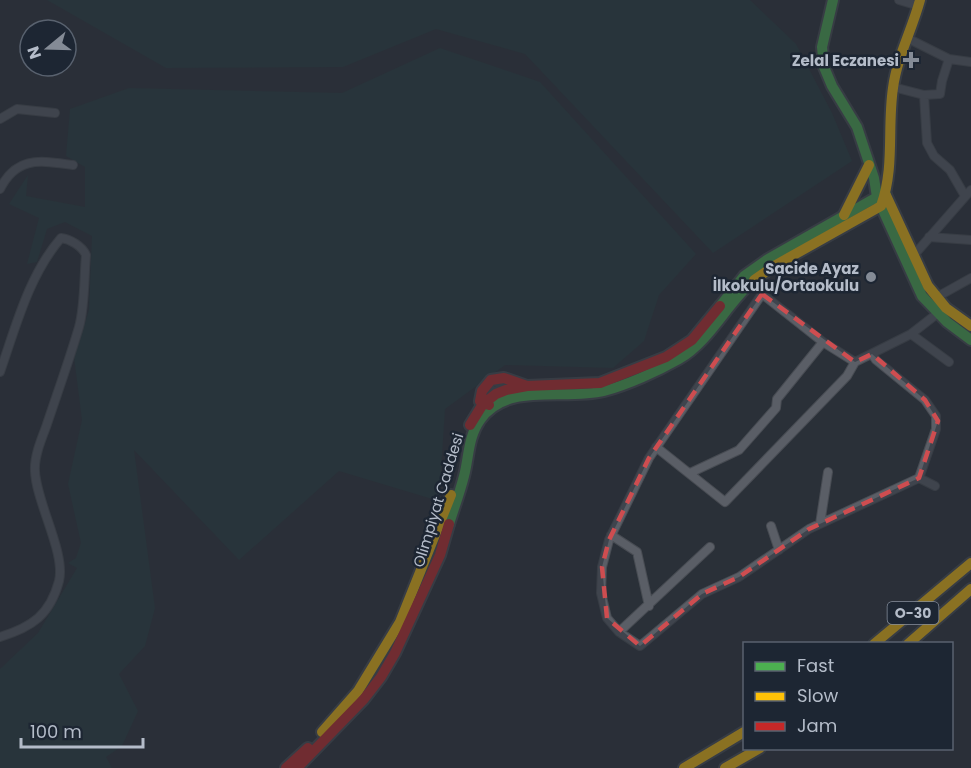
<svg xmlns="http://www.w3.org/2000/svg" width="971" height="768" font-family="Poppins,sans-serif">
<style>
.green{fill:#273a3e}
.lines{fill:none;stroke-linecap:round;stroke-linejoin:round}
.street-casing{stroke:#484c53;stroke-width:10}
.fast-casing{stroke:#484c53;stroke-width:14}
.slow-casing{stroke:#484c53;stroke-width:14}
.jam-casing{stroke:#484c53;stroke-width:14}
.street{stroke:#5a5e66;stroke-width:8}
.fast{stroke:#4caf50;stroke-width:10}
.slow{stroke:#ffc107;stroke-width:10}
.jam{stroke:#c62828;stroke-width:10}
.marked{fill:none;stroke:#ce4d50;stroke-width:4.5;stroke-dasharray:12 8;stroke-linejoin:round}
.poi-dot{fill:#848b96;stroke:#1d2633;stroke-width:2}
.labels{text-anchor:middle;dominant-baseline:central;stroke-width:5;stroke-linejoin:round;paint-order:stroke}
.shield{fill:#1d2633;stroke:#878f9c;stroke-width:1.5}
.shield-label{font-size:14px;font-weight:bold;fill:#b4bcc9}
.poi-label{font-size:15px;font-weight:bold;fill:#b4bcc9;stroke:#1d2633;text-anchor:end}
.street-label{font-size:15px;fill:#b4bcc9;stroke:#1d2633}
</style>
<rect width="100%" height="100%" fill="#2a3038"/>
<!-- green -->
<path class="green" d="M47,0h703l46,44 36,69 20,48 -139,92 -188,-199 -89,-25 -93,38 -177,1z
M440,48l100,34 156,172 -37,41 -15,46 -31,27 -108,-3 -60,44 -6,92 -100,-30 -100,89 -105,-110 21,158 -10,38 -26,28 19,37 -16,35 -16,11 6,11h-112v-99l38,-36 39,-65 -9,-5 8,-5 5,-15 -13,-59 14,-64 -8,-63 15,-47 3,-74 -27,-14 -18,7 -10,33 -10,2 12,-46 -30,-14 19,-29 -2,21 59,11v-40l-19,-11 4,-47 59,-21 213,5z"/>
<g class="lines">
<defs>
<path id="street" d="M899,0l20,6
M907,38l42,21 22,3
M893,87l31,8 3,48 7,13 16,14 15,26
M924,95l16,-1 2,-13 7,-22
M0,119l17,-10 38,4
M0,189c17,-34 41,-28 73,-24
M929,237l42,3
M914,255l57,-65
M937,297l34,-19
M911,334l27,-21
M872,354l4,6 49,40 11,16v13l-17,49 -110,51 -70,48 -37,17 -62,52 -21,-14 -12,-14 -6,-25 1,-26 7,-27 40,-82 113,-164 61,48 32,20 56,-28 38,28
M0,372c16,-46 29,-97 61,-134 9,1 21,8 25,17 -2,22 -1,51 -7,72 -10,34 -22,67 -33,100 -5,13 -12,30 -11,44 1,31 31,82 24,110 -9,34 -27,46 -59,56
M656,447l69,55 122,-126 8,-14
M690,473l49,-23 37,-42 1,-9 46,-57
M919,478l16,8
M820,524l8,-52
M771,526l8,24
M611,535l26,17 12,54
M619,632l91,-85"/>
<path id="fast" d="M833,0l-11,47 2,20 8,19 25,41 17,51 3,19 45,99 25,26 24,18
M720,306l24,-30 24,-17 109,-62 9,-2
M449,524c5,-16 11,-32 15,-48 5,-19 4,-39 16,-56 27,-39 84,-19 124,-29 23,-6 54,-20 75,-32 31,-18 48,-56 75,-79"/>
<path id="slow" d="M885,193l43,93 18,22 25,18
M844,215l25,-50
M754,280l20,-14 107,-60c14,-39 6,-78 12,-118 4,-31 19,-58 27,-88
M874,644l97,-81
M908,644l63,-55
M322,732l36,-41 42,-69 51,-127
M684,768l60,-36
M725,768l35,-20"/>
<path id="jam" d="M489,405l-9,-4 2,-10 9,-11 13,-2 23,8
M470,425l13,-21 13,-10 10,-4 21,-4 73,-3 66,-26 26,-17 28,-34
M286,768l22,-20
M297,768l67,-69 17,-22 14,-24 45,-98 9,-31"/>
</defs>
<!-- street casing -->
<use href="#street" class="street-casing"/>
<!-- fast casing -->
<use href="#fast" class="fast-casing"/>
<!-- slow casing -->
<use href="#slow" class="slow-casing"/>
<!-- jam casing -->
<use href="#jam" class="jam-casing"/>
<!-- street -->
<use href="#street" class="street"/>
<!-- fast -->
<use href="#fast" class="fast"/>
<!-- slow -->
<use href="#slow" class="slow"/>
<!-- jam -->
<use href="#jam" class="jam"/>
</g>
<!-- marked area -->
<path d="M0 0H971V768H0ZM762,294l93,68 17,-8 53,46 13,21 -19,57 -110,51 -70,48 -37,17 -62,52 -33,-28 -5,-51 7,-27 40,-82z" fill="#2a3038" fill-opacity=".55" fill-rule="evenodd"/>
<path class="marked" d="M762,294l93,68 17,-8 53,46 13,21 -19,57 -110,51 -70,48 -37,17 -62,52 -33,-28 -5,-51 7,-27 40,-82z"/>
<!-- markers -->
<g class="poi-dot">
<path d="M908 51h6v6h6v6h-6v6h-6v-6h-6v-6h6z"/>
<circle cx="871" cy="277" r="6"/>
</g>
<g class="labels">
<!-- shield labels -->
<rect class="shield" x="887.5" y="602" width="51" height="22" rx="4.5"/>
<g class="shield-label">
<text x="913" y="613">O-30</text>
</g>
<!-- poi labels -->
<g class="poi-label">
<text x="899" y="60">Zelal Eczanesi</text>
<text x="859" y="268">Sacide Ayaz<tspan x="859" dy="17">İlkokulu/Ortaokulu</tspan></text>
</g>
<!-- street labels -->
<g class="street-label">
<text transform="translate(438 500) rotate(-73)">Olimpiyat Caddesi</text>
</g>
</g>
<!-- legend -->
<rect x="743" y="642" width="210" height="108" fill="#1d2633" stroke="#59626f" stroke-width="1.5"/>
<rect x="755" y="662" width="30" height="9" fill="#4caf50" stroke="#59626f" stroke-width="1.5"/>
<text x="797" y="672" font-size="18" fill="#b4bcc9">Fast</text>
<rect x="755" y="692" width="30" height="9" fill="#ffc107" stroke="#59626f" stroke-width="1.5"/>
<text x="797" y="702" font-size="18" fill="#b4bcc9">Slow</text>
<rect x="755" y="722" width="30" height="9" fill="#c62828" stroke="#59626f" stroke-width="1.5"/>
<text x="797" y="732" font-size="18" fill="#b4bcc9">Jam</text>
<!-- north arrow -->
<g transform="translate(48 48) rotate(251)"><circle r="28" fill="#1d2633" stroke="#59626f" stroke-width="1.5"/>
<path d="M0-4.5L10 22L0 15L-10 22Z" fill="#848b96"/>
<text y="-9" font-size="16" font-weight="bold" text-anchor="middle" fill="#b4bcc9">N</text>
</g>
<!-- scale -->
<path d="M21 738v9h122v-9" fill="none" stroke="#b4bcc9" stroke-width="3"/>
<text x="30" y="738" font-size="18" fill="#b4bcc9" stroke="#1d2633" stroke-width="4.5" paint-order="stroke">100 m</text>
</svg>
